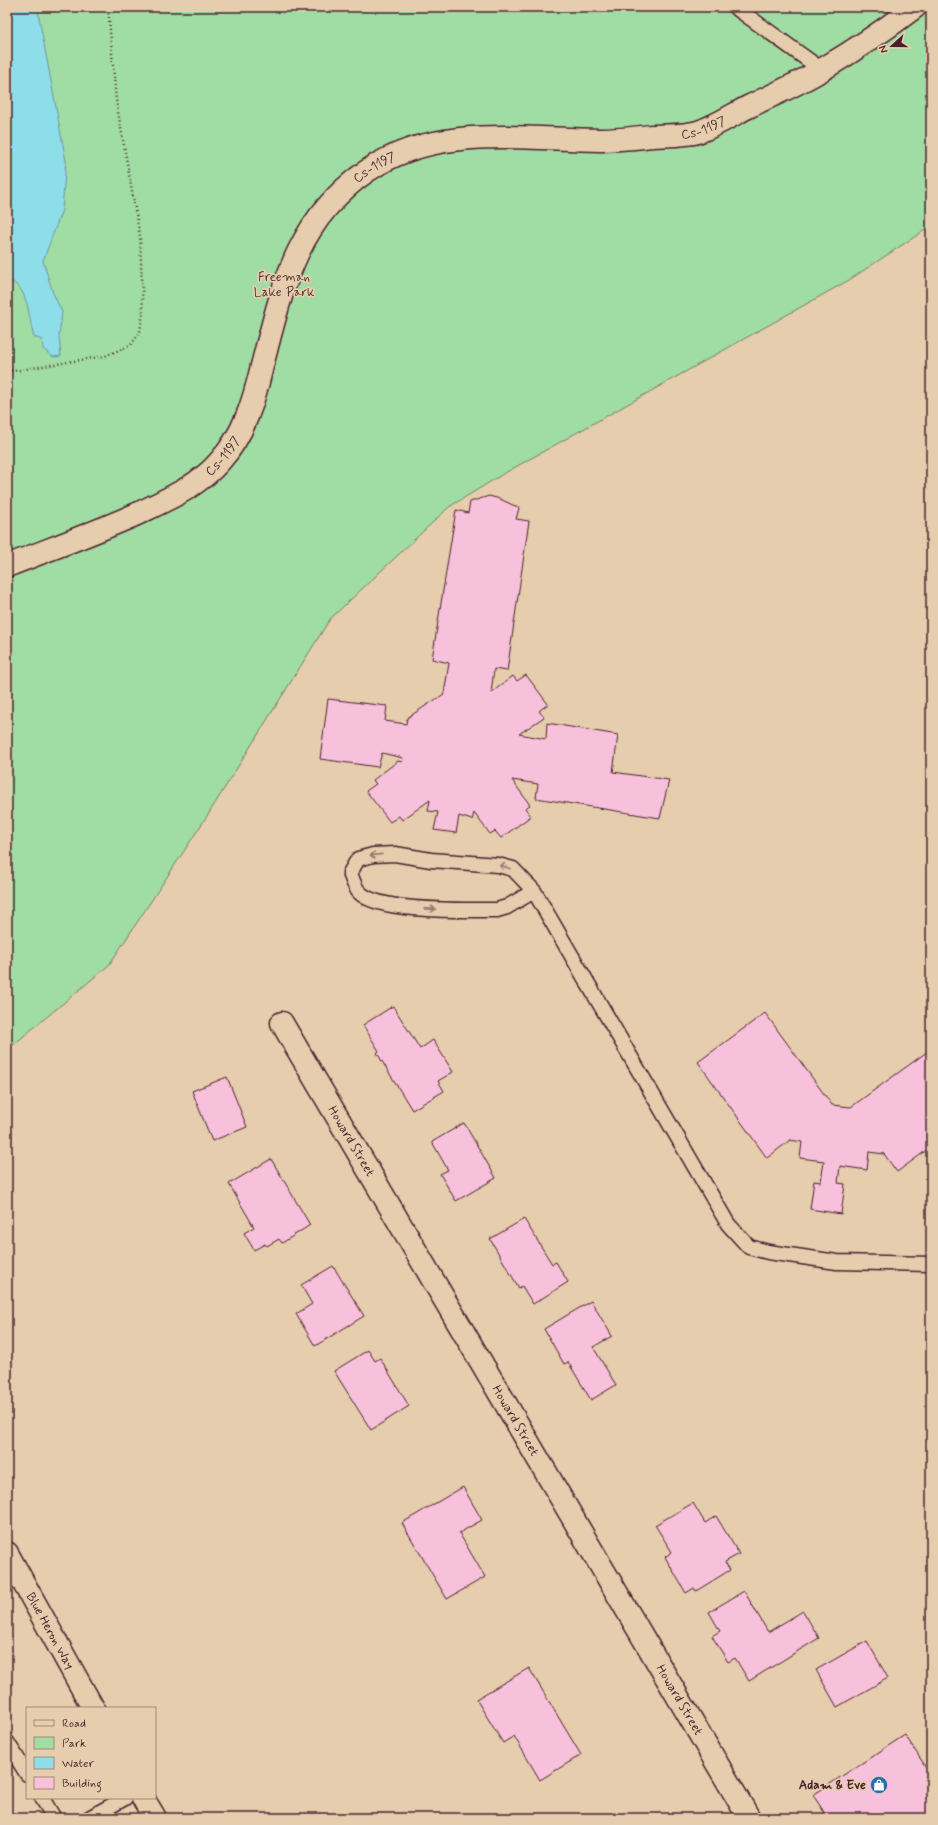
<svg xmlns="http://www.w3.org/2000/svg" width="938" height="1825" font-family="Mynerve,sans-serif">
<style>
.green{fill:#a0dda4;stroke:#757e68}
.water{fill:#8edeea;stroke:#73929e}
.building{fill:#f7c1dc;stroke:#4a1f2b}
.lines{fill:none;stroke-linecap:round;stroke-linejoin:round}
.service-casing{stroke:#4a1f2b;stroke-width:17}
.minor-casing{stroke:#4a1f2b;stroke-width:25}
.path{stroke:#4a1f2b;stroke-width:2.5;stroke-dasharray:1 3;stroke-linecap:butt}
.service{stroke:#e5cdad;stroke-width:14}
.minor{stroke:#e5cdad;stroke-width:22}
.oneway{stroke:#98766c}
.labels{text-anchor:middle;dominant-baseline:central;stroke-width:3.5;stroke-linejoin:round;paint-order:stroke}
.street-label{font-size:13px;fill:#4a1f2b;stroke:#e5cdad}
.park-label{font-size:13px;fill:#533237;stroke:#e5cdad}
.poi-label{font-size:13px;font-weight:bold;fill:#4a1f2b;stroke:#e5cdad;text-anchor:end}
</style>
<rect width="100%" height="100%" fill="#e5cdad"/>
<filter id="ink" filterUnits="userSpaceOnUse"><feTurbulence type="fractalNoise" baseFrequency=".025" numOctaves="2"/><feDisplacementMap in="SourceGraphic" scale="8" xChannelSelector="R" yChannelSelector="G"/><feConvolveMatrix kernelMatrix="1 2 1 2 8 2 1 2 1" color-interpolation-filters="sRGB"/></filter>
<g filter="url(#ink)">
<!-- green -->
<path class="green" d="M7,7h924v219l-82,54 -346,194 -54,33 -119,112 -121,194 -100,152 -102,85z"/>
<!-- water -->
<path class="water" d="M7,7h30l29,154 -4,49 -19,51 10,32 9,19 -3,24 2,20 -8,1 -10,-8 -1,-9 -8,-3c-6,-19 -4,-51 -27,-57z"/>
<!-- building -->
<path class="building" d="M489,496l11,3 19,9 -3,11 13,2 -22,150 -13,-2 -3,24 22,-17 4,5 9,-6 22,29 -9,7 5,6 -25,17 27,5 1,-16 71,12 -5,37 56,8 -9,38 -124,-20 2,-14 -26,-4 18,25 -5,3 6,8 -30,22 -6,-7 -5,3 -16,-21 -2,7 -13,-4 -3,17 -22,-3 4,-18 -10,-1 2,-11 -28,20 -3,-4 -9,6 -24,-31 10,-7 -3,-4 25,-19 4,1 1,-4 -21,-5 -4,14 -58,-8 8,-60 59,7 -2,15 21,3 1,-6 37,-24 5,-31 -17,-4 24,-149 12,3 2,-11z
M393,1006l27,43 13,-9 20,32 -15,9 6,10 -32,19 -35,-57 2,-2 -16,-26z
M765,1013l67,92 19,2 80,-58v98l-34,25 -13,-18 -15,-2 -2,18 -27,-4 -2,17 7,1 -4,30 -31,-5 4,-28 7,1 3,-21 -24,-3 2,-16 -12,-2 -23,18 -69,-96z
M227,1077l20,50 -35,14 -20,-50z
M464,1123l32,55 -40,23 -16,-27 8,-4 -16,-28z
M271,1159l39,66 -28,18 -3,-4 -12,7 -2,-2 -11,6 -10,-17 10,-6 -25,-43z
M524,1219l28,45 4,-2 12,20 -35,22 -11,-18 -3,2 -29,-49z
M333,1266l31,50 -49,30 -19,-32 16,-10 -11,-19z
M591,1301l21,35 -19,11 23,38 -25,15 -23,-38 -4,2 -20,-35z
M368,1350l7,11 5,-3 29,48 -38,24 -37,-59z
M463,1487l19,33 -23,13 26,44 -38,22 -45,-76z
M693,1503l12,20 11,-7 23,38 -14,8 5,8 -34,21 -2,-3 -8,5 -21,-36 7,-5 -17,-27z
M744,1591l24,41 35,-21 16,27 -70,43 -14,-23 -7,4 -16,-26 8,-5 -11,-19z
M867,1641l21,37 -51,29 -21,-37z
M529,1668l52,87 -41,25 -26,-44 -11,7 -27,-44z
M905,1735l26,40v43h-103l-15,-23z"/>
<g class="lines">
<defs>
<path id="service" d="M735,7l87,63
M534,891l-27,16 -10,3c-29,0 -119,3 -138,-18 -4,-4 -7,-14 -9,-19l8,-14 15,-4 22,-1 36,6 67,5 15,4 21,22 194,333 21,23 19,5 69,10 94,2
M7,1742l20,32
M42,1798l12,20
M89,1818l36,-20"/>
<g id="minor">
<path id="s1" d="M7,566c43,-17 87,-33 130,-52 29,-14 62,-28 83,-53 24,-26 34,-61 42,-95 20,-77 34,-146 105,-195 68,-47 154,-32 232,-31 18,0 35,-2 53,-4 14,-1 32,0 46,-4 18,-6 36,-18 52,-26 25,-12 50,-23 73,-37 32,-19 63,-40 92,-62"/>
<path id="s2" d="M282,1023l467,795"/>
<path id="s3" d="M7,1553l86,155"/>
<path d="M143,1798l12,20"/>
</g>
</defs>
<!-- service casing -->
<use href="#service" class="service-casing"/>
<!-- minor casing -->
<use href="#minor" class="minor-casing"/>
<!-- path -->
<path class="path" d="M7,370l7,1 91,-15 26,-11 9,-13 3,-20 -3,-75 -24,-137 -8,-93"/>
<!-- service -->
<use href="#service" class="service"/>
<!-- minor -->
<use href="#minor" class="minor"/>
</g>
<!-- one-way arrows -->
<defs><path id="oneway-shaft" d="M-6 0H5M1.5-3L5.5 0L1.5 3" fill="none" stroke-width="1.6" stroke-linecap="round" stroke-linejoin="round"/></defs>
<g class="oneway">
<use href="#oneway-shaft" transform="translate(376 855) rotate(174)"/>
<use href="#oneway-shaft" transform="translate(505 867) rotate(-163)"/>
<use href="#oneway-shaft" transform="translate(430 909) rotate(1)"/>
</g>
</g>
<!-- icons -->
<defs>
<symbol id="shop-disc" viewBox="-11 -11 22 22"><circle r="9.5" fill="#1f6fb2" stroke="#e5cdad"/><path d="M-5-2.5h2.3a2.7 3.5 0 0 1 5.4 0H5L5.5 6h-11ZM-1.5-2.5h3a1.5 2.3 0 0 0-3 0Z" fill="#fff"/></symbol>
</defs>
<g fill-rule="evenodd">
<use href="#shop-disc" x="869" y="1775" width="20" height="20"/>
</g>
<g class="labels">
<!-- street labels -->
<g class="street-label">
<text stroke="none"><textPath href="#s1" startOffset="916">Cs-1197</textPath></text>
<text stroke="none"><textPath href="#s1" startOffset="580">Cs-1197</textPath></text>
<text stroke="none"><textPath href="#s1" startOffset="245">Cs-1197</textPath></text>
<text stroke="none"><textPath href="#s2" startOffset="137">Howard Street</textPath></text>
<text stroke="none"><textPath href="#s2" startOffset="461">Howard Street</textPath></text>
<text stroke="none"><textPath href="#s3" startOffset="89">Blue Heron Way</textPath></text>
<text stroke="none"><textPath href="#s2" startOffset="785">Howard Street</textPath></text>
</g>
<!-- park labels -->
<g class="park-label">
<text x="284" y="277">Freeman<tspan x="284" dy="15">Lake Park</tspan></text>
</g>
<!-- poi labels -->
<g class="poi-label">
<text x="866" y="1785">Adam &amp; Eve</text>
</g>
</g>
<!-- margin -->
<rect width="938" height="1825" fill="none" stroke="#e5cdad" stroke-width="24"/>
<rect x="12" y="12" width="914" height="1801" fill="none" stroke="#4a1f2b" stroke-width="1.5" filter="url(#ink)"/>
<!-- legend -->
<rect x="26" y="1707" width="130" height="92" fill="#e5cdad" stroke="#a78779"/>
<rect x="34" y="1720" width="20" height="6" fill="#e5cdad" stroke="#a78779"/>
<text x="62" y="1727" font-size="12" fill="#4a1f2b">Road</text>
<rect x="34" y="1737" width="20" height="12" fill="#a0dda4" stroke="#a78779"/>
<text x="62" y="1747" font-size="12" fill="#4a1f2b">Park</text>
<rect x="34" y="1757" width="20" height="12" fill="#8edeea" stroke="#a78779"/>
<text x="62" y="1767" font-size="12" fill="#4a1f2b">Water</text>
<rect x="34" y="1777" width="20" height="12" fill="#f7c1dc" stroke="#a78779"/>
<text x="62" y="1787" font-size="12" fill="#4a1f2b">Building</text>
<!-- north arrow -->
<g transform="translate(892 46) rotate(249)" stroke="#e5cdad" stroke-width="3" paint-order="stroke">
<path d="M0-3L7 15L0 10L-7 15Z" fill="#4a1f2b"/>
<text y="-6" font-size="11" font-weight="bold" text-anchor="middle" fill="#4a1f2b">N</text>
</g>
</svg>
